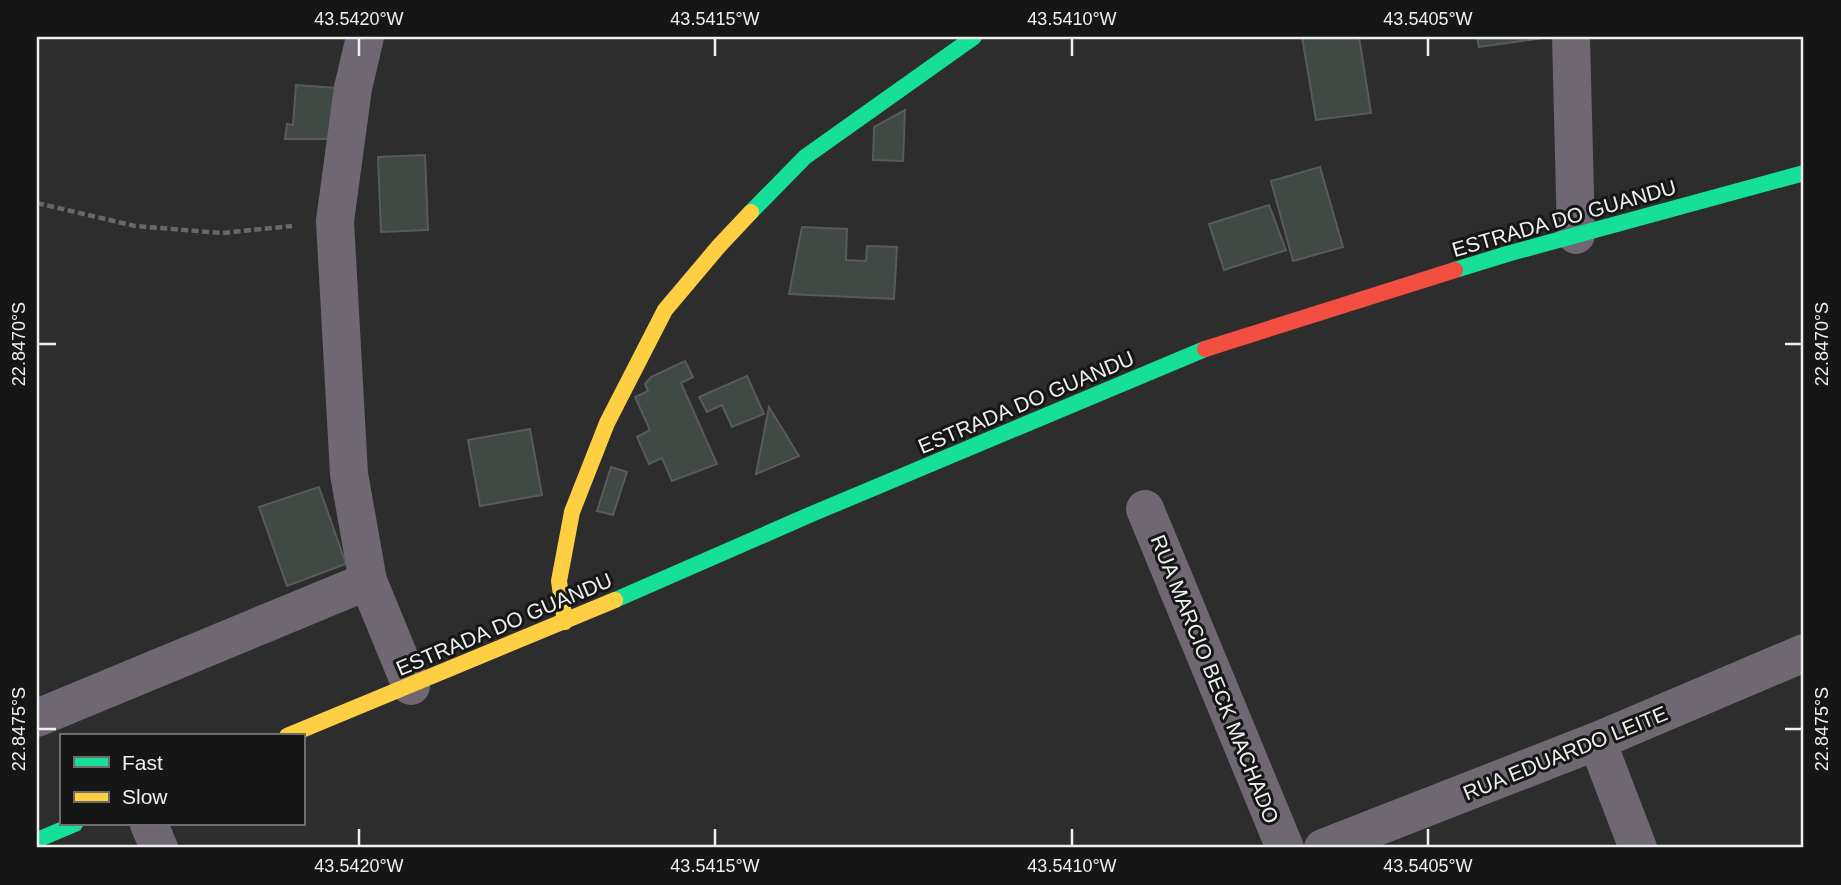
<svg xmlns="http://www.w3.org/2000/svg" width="1841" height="885" font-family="Arial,sans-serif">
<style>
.building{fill:#404944;stroke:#595b5a;stroke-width:2}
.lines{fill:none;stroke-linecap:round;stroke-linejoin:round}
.path{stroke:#69666c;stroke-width:4.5;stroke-dasharray:7 3.5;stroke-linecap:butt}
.street{stroke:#6f6873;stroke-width:38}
.fast{stroke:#16e098;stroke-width:16}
.slow{stroke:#ffcf43;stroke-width:16}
.jam{stroke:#f24e42;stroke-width:16}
.ticks{fill:none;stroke:#eef0ef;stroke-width:2.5}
.labels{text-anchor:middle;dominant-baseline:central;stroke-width:6;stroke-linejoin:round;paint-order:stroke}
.street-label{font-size:21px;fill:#eef0ef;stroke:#151615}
.neatline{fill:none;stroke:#eef0ef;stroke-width:2.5}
.ticks-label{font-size:18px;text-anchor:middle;fill:#eef0ef}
</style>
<rect width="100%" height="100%" fill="#2c2d2c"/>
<!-- building -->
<path class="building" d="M1302,37h57l12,76 -55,7z
M1477,37h73l-71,10z
M296,85l41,3 -4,51h-48l2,-15 6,1z
M905,110l-2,51 -30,-1 1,-33z
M425,155l3,75 -47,2 -3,-75z
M1320,167l23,80 -50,14 -22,-80z
M1269,205l17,45 -62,20 -15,-46z
M802,227l45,2 -1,31 20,1 1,-15 30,1 -3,52 -105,-5z
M685,361l8,16 -12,6 36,81 -45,17 -10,-23 -13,6 -12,-27 13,-7 -15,-33 13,-6 -3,-7 6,-7z
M747,376l17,38 -32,13 -10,-22 -15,7 -8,-15z
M769,407l30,49 -43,18z
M530,429l12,66 -62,11 -12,-66z
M611,467l16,5 -14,43 -16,-4z
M319,487l27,77 -59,22 -28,-79z"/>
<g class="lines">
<!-- path -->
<path class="path" d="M37,203l98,23 87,7 70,-7"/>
<!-- street -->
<path class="street" d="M365,37l-12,51 -18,133 14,253 19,107 43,105
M1571,37l5,198
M1145,509l140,339
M37,718l331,-137
M1597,741l41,107
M149,824l10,24
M1323,848l274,-107 207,-88"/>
<!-- fast -->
<path class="fast" d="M751,212l54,-55 169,-120
M1455,270l52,-16 297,-81
M615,600l199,-87 391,-164
M37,840l38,-16"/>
<!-- slow -->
<path class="slow" d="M565,622l-6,-41 13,-69 35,-89 58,-113 54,-64 32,-34
M287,736l328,-136"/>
<!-- jam -->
<path class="jam" d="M1205,349l250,-79"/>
</g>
<!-- ticks -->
<path class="ticks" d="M359,38v18M715,38v18M1072,38v18M1428,38v18M38,344h18M1785,344h17M38,729h18M1785,729h17M359,829v17M715,829v17M1072,829v17M1428,829v17"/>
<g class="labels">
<!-- street labels -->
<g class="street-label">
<text transform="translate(1564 218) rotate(-16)">ESTRADA DO GUANDU</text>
<text transform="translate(1026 402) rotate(-23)">ESTRADA DO GUANDU</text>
<text transform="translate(504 624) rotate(-23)">ESTRADA DO GUANDU</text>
<text transform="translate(1215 679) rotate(68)">RUA MARCIO BECK MACHADO</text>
<text transform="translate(1565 753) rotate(-22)">RUA EDUARDO LEITE</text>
</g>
</g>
<!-- border -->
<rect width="1841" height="885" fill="none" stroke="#151615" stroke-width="77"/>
<!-- legend -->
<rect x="60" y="734" width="245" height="91" fill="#151615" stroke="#6c6d6c" stroke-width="2"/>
<rect x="74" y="757" width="35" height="10" fill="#16e098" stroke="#6c6d6c" stroke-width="2"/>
<text x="122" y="770" font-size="21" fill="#eef0ef">Fast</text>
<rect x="74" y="792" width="35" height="10" fill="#ffcf43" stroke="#6c6d6c" stroke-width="2"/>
<text x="122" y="804" font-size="21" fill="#eef0ef">Slow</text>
<rect x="38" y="38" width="1764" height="808" class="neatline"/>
<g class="ticks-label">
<text x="359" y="25">43.5420°W</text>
<text x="715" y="25">43.5415°W</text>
<text x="1072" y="25">43.5410°W</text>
<text x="1428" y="25">43.5405°W</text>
<text transform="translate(19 344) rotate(-90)" y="6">22.8470°S</text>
<text transform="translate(1822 344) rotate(-90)" y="6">22.8470°S</text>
<text transform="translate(19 729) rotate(-90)" y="6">22.8475°S</text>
<text transform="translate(1822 729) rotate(-90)" y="6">22.8475°S</text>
<text x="359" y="872">43.5420°W</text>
<text x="715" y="872">43.5415°W</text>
<text x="1072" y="872">43.5410°W</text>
<text x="1428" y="872">43.5405°W</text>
</g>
</svg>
